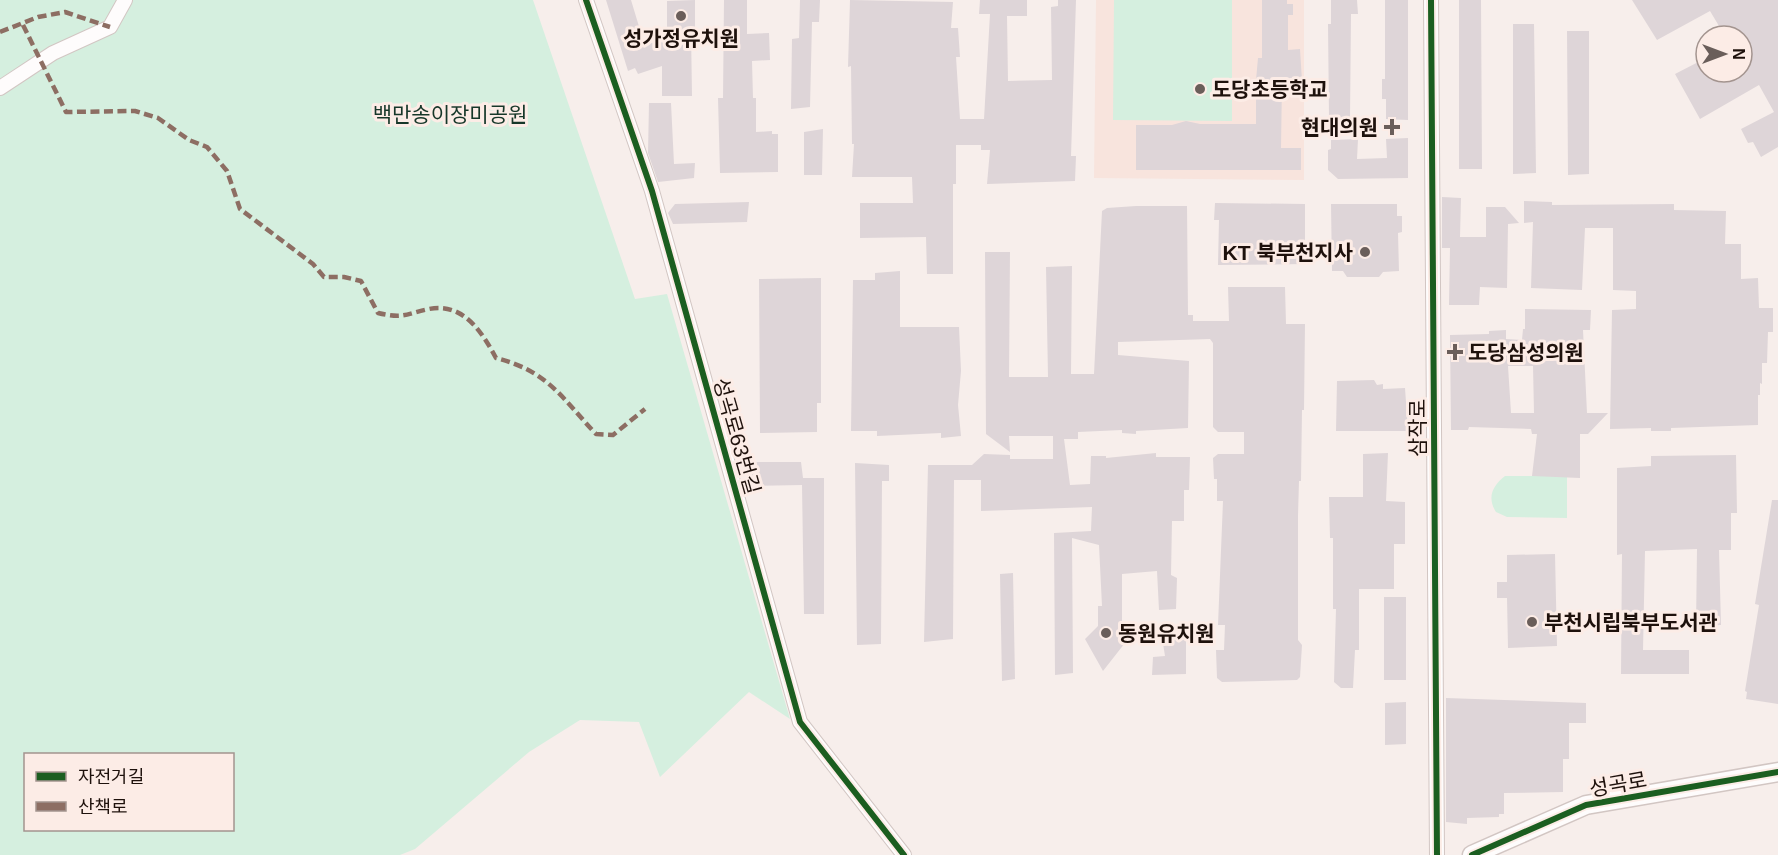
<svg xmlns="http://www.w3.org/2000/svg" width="1778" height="855" font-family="Arial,'Noto Sans KR',sans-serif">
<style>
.built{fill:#f8e4dd}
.green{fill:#d5efdf;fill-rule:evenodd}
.building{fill:#ded5d8;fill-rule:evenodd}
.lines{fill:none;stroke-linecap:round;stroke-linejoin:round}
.minor-casing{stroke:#d2c6c3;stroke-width:16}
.tertiary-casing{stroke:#d2c6c3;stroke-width:21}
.minor{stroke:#fefcfc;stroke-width:14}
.tertiary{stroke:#fefcfc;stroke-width:18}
.quiet{stroke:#8d6e63;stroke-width:4.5;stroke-dasharray:9 4.5;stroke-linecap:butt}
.cycleway-casing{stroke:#fcece6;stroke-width:10}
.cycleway{stroke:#1b5e20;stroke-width:6}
.poi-dot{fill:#6a5e5a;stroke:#fcece6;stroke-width:2}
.labels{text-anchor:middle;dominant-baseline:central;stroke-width:6;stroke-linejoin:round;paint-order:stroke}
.poi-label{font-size:21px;font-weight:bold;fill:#1e110c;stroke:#fcece6;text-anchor:start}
.park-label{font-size:21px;fill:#163729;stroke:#fcece6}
.street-label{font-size:21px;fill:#1e110c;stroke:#fcece6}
</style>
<rect width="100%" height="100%" fill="#f7eeeb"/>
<!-- built -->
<path class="built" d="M1096,0h208v180l-210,-2z"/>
<!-- green -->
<path class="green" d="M0,0h533l102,299 32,-5 123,425 -41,-27 -89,85 -21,-55 -59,-2 -51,32 -114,97 -15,6h-400zM26,754h206v76h-206z
M1114,0h118v121l-119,-1z
M1505,476h62v42l-60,-1 -11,-5c-9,-14 -4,-26 9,-36z"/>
<!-- building -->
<path class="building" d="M606,0h25l13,43 23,-1v-41l28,-1v31h-4l1,65h-30v-30l-24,8 -3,-6 -7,3z
M724,0h23v34l22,-1 1,27 -18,1 1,37h3v34l16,-1v3h6v38l-58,1 -2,-75h5z
M800,0h20l-1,22h-7l-2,85 -19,2 1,-70 7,-1z
M850,0l103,2 -2,26h7l2,29h-4l4,62h24l6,-105h-11l1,-14h47v16h-20l1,65 44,-1 -1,-73 7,-1v-6h18l-5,156h5l-1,25 -88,3 3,-34h-9v-5h-25v39h-3v90h-26l-1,-37 -66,1v-35h53l-1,-26h-60l2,-33h-2l-1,-78 -3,1z
M1262,0h25v4h6v11h-5v35l12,-1 2,32h-20l-1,67h20v22h-165v-45h36l14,-4 14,3h56v-44l2,-22h4z
M1331,0h26l1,14h-7l-1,104 -21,-1 -1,-93h3z
M1385,0h23v120l-22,-1v-20h-4v-20h3z
M1459,0h22l1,169h-23z
M1632,0h146v147l-17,10 -8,-15 -5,1 -7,-14 33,-17 -15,-27 -59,34 -25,-45 31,-16v14h36v-33l5,-3h-22l-15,-25 -53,29z
M1513,24h21l2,149 -23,1z
M1567,31h22v143l-21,1z
M649,103h22l3,61 21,-1 -1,15 -36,4 -10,-29z
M823,129l-1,46h-18v-43z
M1408,138v40l-70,1 -10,-9v-20l3,-1v-9l27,-1 -1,20 30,-1 -1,-19z
M1442,197l19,1 -1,39h26v-30h19l14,16 -11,1 -1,64 -27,-1 -1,18h-30l1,-57h-8z
M1524,201l28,1v3l122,-1v6l52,1 -1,33h16v35l17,-1 1,30h14v24h-5l-1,31h-5v21l-2,-1v12h-2v30l-87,3v3h-20v-3l-41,1 2,-119 24,-1v-18l-23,-1v-62h-28l-3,62 -51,-2 2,-66 -9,1z
M749,202l-2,20 -74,2 -5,-11 7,-9z
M1215,203l90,1v60l-87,1 1,-45h-5z
M1331,204h66v12h5v16l-4,1 1,38 -16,1 -4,5h-32l-4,-6h-11z
M1136,206h51l1,109h5v6h36l-1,-34h57l1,37h19l-1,86h-2l-1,71h-2l-1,35v124l4,5 -2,32 -3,3 -75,2 -5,-4 -1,-28h8l1,-25h-7l5,-124h-6v-22h-3l-1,-21 5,-4h26v-22h-26l-5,-5v-84l-3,-4 -92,3v13l71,6 -1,67 -52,3v3l-14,-1v-3l-44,2v7h-14l6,46 20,-1 1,-28h15v2l50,-5v4h34l-1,33h-5v31h-12l-1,54 6,3 -1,31 -17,1 -2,-39 -35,3v61l10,-1 -29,37 -18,-32 13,-13v-20h4l-3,-61 -27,-7 1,135 -18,2 -1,-142 37,-2 1,-24 -111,4v-31h-27l-1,159 -29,3 4,-177h44l12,-11 26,1v4h43v-23h-44l1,16 -24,-18 -1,-182h25l-1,125h39l-2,-110 26,-1 -1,108h23l8,-163 5,-3z
M900,271v56h59l2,44 -3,34 3,31 -20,2v-5l-64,3v-5h-26l2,-151h22v-7z
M821,278v125h-4v29l-57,1 -1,-154z
M1525,309l66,1 -1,20h-7l4,83h21l-20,21h-8v44l-48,-2 5,-42h-5l-1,-5 -62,-2 -1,3h-17l-1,-95 39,-1v-3l17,-1v9l16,1 1,-11h2zM1508,366h25l1,47h-23z
M1374,380l3,5 6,-1v5l22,-1 3,43h-72l1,-50z
M1388,453l-2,48 19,1v42h-11v45h-35v61h-4l-2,38h-12l-7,-6 2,-73h-3v-71h-3l-1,-41h34v-43z
M1736,455l1,58h-6v37h-12l2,75 -25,1 1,-77 -52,2 -2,99h46v24h-68l1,-120 -5,1v-87l34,-2v-10z
M747,462h54l2,16h21v136h-20l-2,-129 -55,1z
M855,463l34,2v16h-7l-1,163 -24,1z
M1772,500h6v204l-32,-5 1,-7 -2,-1 14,-86 -4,-1z
M1555,554l2,92 -49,2 -1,-50h-10v-16h10v-27z
M1013,573l2,106 -13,2 -2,-107z
M1384,597h22v83h-22z
M1186,634v40l-34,1 1,-18 12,-1 -3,-19z
M1446,698l140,5v20h-17v36h-6v33l-59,1v21h-5v3l-32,1v6l-21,-2z
M1406,702v42l-21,1v-42z"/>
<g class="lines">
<defs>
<path id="minor" d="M586,0l66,191 148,531 104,133
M1431,0l6,855
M0,88l53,-35 57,-26 15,-27"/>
<path id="tertiary" d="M1472,855l114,-50 192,-33"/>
</defs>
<!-- minor casing -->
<use href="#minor" class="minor-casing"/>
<!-- tertiary casing -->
<use href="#tertiary" class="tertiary-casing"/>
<!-- minor -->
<use href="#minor" class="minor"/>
<!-- tertiary -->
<use href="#tertiary" class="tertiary"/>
<!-- quiet -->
<path class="quiet" d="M23,25l43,87 69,-1 23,7 31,22 18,7 20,24 13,38 73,55 11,13h20l17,4 17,32c26,6 27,1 51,-4 34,-7 53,23 67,49 52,13 66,40 100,76l17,1 32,-26
M0,32l38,-15 27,-5 45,15"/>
<defs>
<path id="cycleway" d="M586,0l66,191 148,531 104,133
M1431,0l6,855
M1472,855l114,-50 192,-33"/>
</defs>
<!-- cycleway casing -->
<use href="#cycleway" class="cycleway-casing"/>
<!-- cycleway -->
<use href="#cycleway" class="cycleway"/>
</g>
<!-- markers -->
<g class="poi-dot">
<circle cx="681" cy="16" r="6"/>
<circle cx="1200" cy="89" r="6"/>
<path d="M1389 118h6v6h6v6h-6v6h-6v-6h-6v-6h6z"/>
<circle cx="1365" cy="252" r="6"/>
<path d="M1452 343h6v6h6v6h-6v6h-6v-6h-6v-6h6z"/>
<circle cx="1532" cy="622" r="6"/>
<circle cx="1106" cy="633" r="6"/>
</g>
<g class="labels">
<!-- poi labels -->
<g class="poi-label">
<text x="681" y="38" text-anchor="middle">성가정유치원</text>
<text x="1212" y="89">도당초등학교</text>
<text x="1378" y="127" text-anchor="end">현대의원</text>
<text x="1353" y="252" text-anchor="end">KT 북부천지사</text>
<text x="1468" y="352">도당삼성의원</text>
<text x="1544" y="622">부천시립북부도서관</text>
<text x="1118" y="633">동원유치원</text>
</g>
<!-- park labels -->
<g class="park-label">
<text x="450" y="114">백만송이장미공원</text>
</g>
<!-- street labels -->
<g class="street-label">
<text transform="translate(1417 428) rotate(-90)">삼작로</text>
<text transform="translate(737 436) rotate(74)">성곡로63번길</text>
<text transform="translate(1618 784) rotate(-10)">성곡로</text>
</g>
</g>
<!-- legend -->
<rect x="24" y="753" width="210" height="78" fill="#fcece6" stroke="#a3948f" stroke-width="1.5"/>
<rect x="36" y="772" width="30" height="9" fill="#1b5e20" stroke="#a3948f" stroke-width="1.5"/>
<text x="78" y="783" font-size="18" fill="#1e110c">자전거길</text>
<rect x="36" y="802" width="30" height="9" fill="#8d6e63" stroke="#a3948f" stroke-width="1.5"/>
<text x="78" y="813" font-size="18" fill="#1e110c">산책로</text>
<!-- north arrow -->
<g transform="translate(1724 54) rotate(90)"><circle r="28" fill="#fcece6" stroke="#a3948f" stroke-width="1.5"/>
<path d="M0-4.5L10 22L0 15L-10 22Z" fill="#6a5e5a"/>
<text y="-9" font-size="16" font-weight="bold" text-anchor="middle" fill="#1e110c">N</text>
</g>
</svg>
